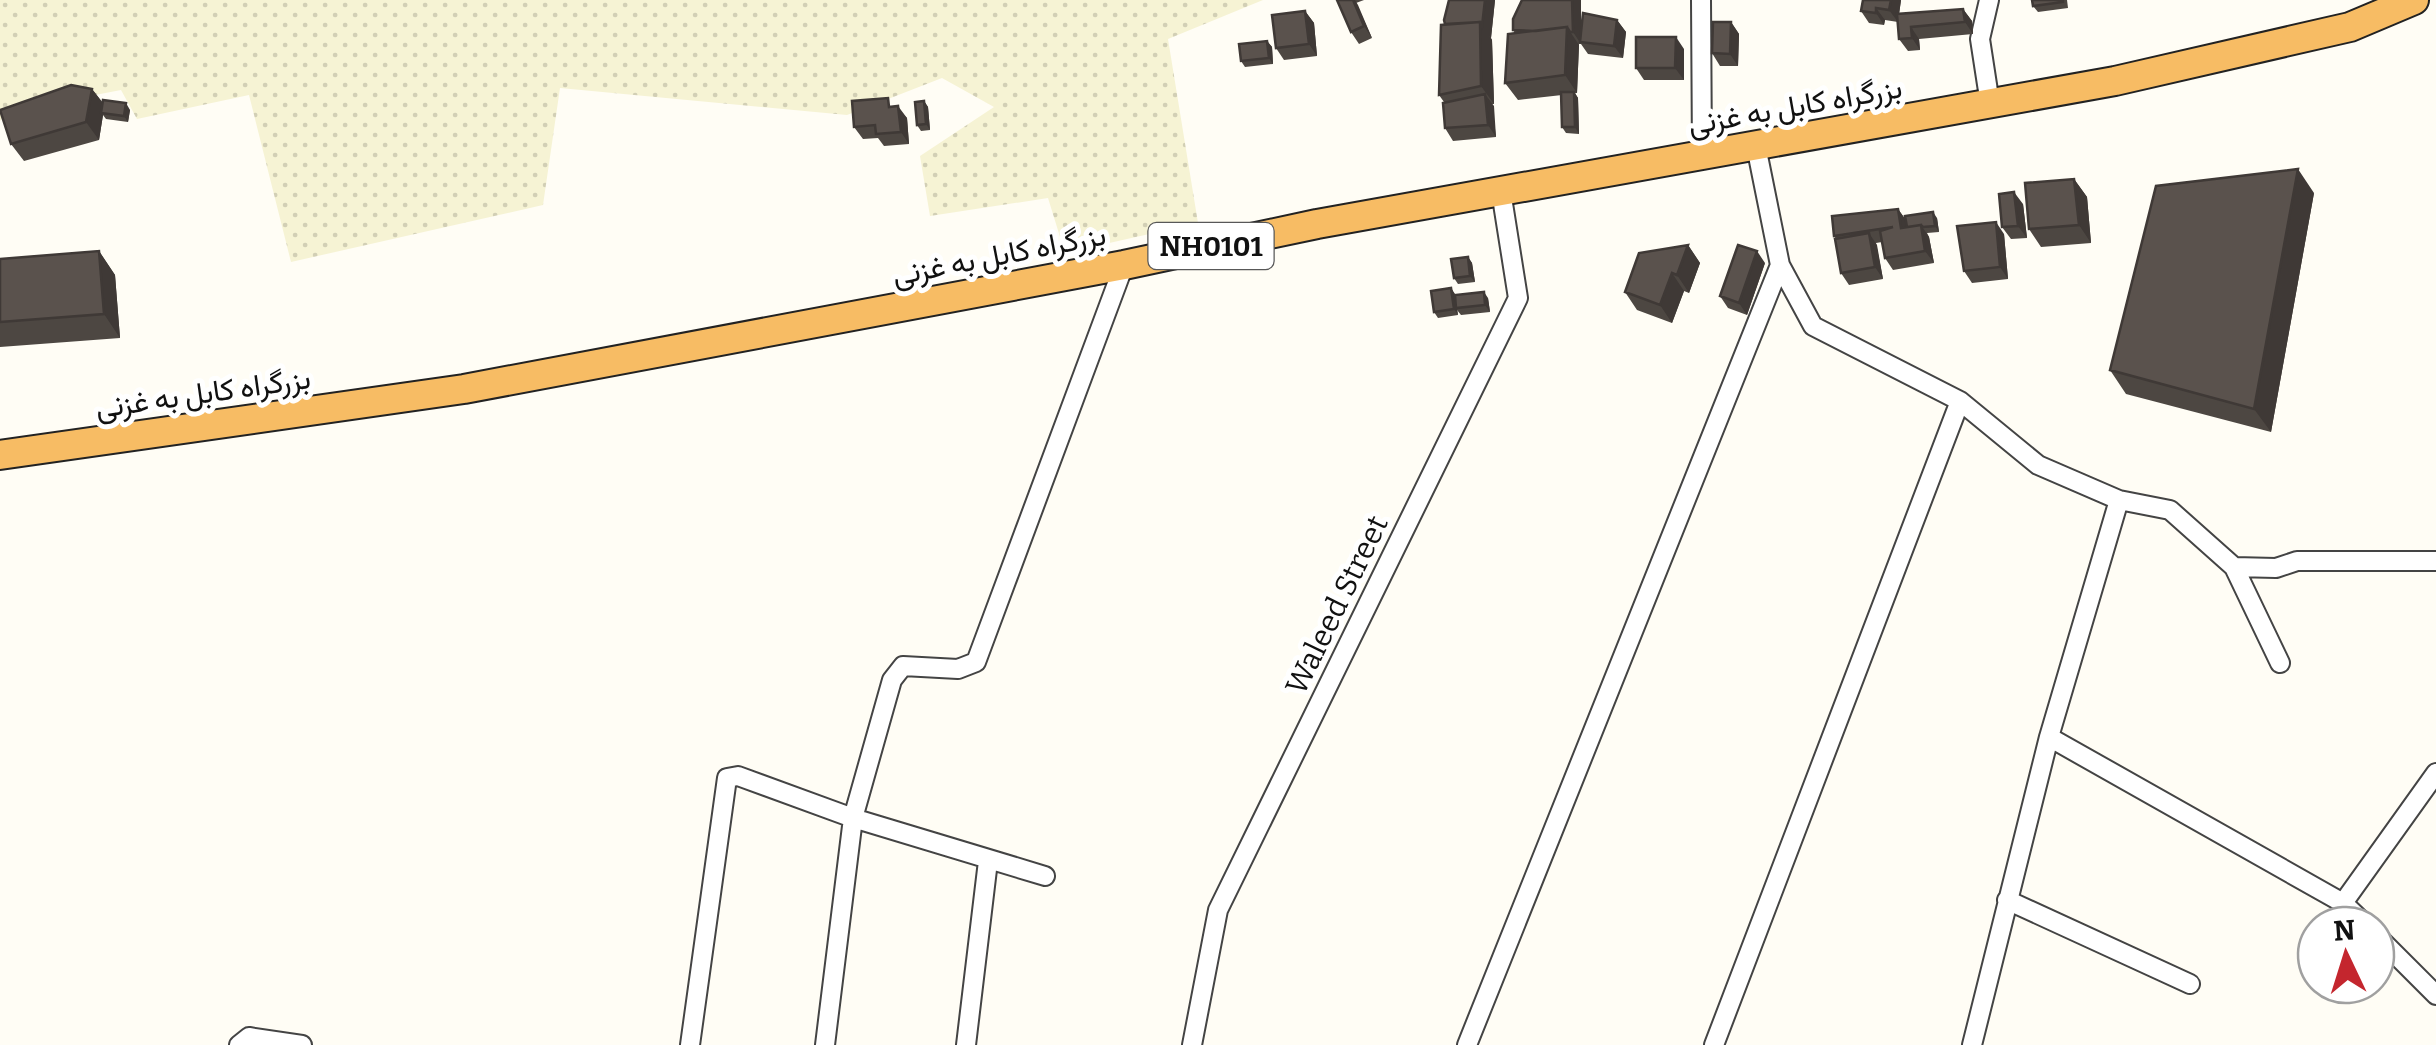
<svg xmlns="http://www.w3.org/2000/svg" width="2436" height="1045" font-family="Bitter,Vazirmatn,serif">
<style>
.farmland{fill:url(#farmland-dots)}
.lines{fill:none;stroke-linecap:round;stroke-linejoin:round}
.minor-casing{stroke:#444;stroke-width:22}
.trunk-casing{stroke:#222;stroke-width:32}
.minor{stroke:#fff;stroke-width:18}
.trunk{stroke:#f7bc64;stroke-width:28}
.wall{fill:#4d4742}
.shaded-wall{fill:#3f3936}
.building{fill:#5a524d;stroke:#3f3936;stroke-width:2.5}
.labels{text-anchor:middle;dominant-baseline:central;stroke-width:10;stroke-linejoin:round;paint-order:stroke}
.shield{fill:#fff;stroke:#585858;stroke-width:2.5}
.shield-label{font-size:28px;font-weight:bold;fill:#111}
.street-label{font-size:30px;fill:#111;stroke:#fff}
</style>
<defs>
<pattern id="farmland-dots" width="8" height="8" patternUnits="userSpaceOnUse" patternTransform="scale(2.5)"><rect width="8" height="8" fill="#f6f3d4"/><path d="M2 2h.1M6 6h.1" fill="none" stroke="#d2cfb5" stroke-width="1.8" stroke-linecap="round"/></pattern>
</defs>
<rect width="100%" height="100%" fill="#fffdf5"/>
<!-- farmland -->
<path class="farmland" d="M0,0h1263l-95,39 30,184 -133,30 -17,-55 -118,18 -10,-60 74,-49 -52,-29 -95,37 -287,-27 -17,117 -252,57 -42,-167 -112,24 -16,-29 -114,22 -7,9z"/>
<g class="lines">
<defs>
<path id="minor" d="M1701,0l1,156
M1989,0l-9,39 10,65
M1756,146l24,119 33,61 147,75 78,64 81,35 51,10 64,57 46,96
M2234,567l42,1 21,-7h139
M2049,737l294,166 23,22
M2007,900l183,84
M2343,903l93,-130
M2376,935l60,60
M239,1045l10,-8 53,8
M690,1045l37,-267 11,-2 115,42 192,58
M825,1045l28,-227 39,-138 11,-14 55,3 18,-7 148,-397
M966,1045l22,-184
M1192,1045l26,-135 300,-612 -17,-107
M1467,1045l313,-780
M1714,1045l246,-644
M1972,1045l77,-308 70,-237"/>
<path id="trunk" d="M0,455l464,-66 660,-124 193,-41 798,-143 235,-54 64,-27"/>
</defs>
<!-- minor casing -->
<use href="#minor" class="minor-casing"/>
<!-- trunk casing -->
<use href="#trunk" class="trunk-casing"/>
<!-- minor -->
<use href="#minor" class="minor"/>
<!-- trunk -->
<use href="#trunk" class="trunk"/>
</g>
<!-- wall -->
<path class="wall" d="M1337,0h27l-8,3 16,35 -13,6 -8,-12z
M1449,0h46l-4,38 1,2 2,64h-2l4,33 -43,4 -8,-13 -1,-26 -5,-7z
M1522,0h59v33l36,-13 9,12 -3,26 -35,-4 -7,-10h-2l-2,49h-2l3,5 1,36 -13,-1 -4,-6v-32l-44,5 -13,-17 10,-50 -2,-3z
M1901,0l-2,14 64,-5 9,12 1,13 -54,5 1,11 -12,1 -9,-12 -1,-17 -13,-2 -1,5 -15,-2 -8,-12z
M2032,0h35l1,8 -30,4 -5,-6z
M1305,11l9,12 3,33 -33,4 -8,-12z
M1731,22l8,12 -1,32h-18l-8,-13z
M1267,41l5,6 1,17 -28,3 -4,-6z
M1684,49v31h-40l-8,-12z
M92,89l11,14 27,7 -2,12 -22,-3 -3,-4 -4,25 -75,21 -13,-17z
M924,101l4,6 2,23 -9,1 -4,-6z
M894,106l13,12 2,26 -25,2 -6,-8 -15,1 -9,-12z
M2074,179l13,18 4,46 -50,4 -12,-18z
M2314,193l-43,239 -145,-38 -16,-24z
M2023,204l4,34 -16,1 -9,-12z
M1898,209l8,11 31,-2 2,14 -12,1 2,4 5,26 -41,7 -8,-12 -3,-16 -6,1 7,36 -34,6 -8,-12 -5,-34 -2,-3z
M2004,234l4,45 -36,4 -8,-12z
M1688,245l12,18 -11,30 -5,-2 -12,32 -35,-13 -12,-18z
M99,251l16,24 5,63 -120,9v-88z
M1468,257l4,6 3,19 -17,2 -4,-6z
M1765,263l-18,52 -19,-7 -8,-12z
M1451,288l4,7 33,3 2,14 -29,3 -4,-5 1,5 -20,3 -4,-6z"/>
<!-- shaded-wall -->
<path class="shaded-wall" d="M1353,0h2l3,5 14,33 -8,-12z
M1485,0h10l-4,38 -9,-12z
M1572,0h9v44l-8,-12z
M1891,0h10l-3,22 -9,-12z
M1876,8l9,12 -1,5 -8,-12z
M1963,9l9,12 1,13 -8,-12z
M1305,11l9,12 3,33 -8,-12z
M1617,20l9,12 -3,26 -9,-12z
M1480,22l12,18 2,64 -13,-18z
M1731,22l8,12 -1,32 -8,-12z
M1567,27l12,18 -2,48 -12,-18z
M1911,27l8,12 1,11 -8,-12z
M1676,37l8,12v31l-9,-12z
M1267,41l5,6 1,17 -4,-6z
M92,89l13,17 -4,7 2,2 -4,25 -13,-18z
M1574,92l4,6 1,36 -4,-7z
M1485,94l9,12 2,31 -8,-12z
M924,101l4,6 2,23 -4,-6z
M126,103l4,7 -2,12 -4,-6z
M898,106l9,12 2,26 -8,-12z
M2298,169l16,24 -43,239 -17,-23z
M2074,179l13,18 4,46 -12,-18z
M2014,192l9,12 4,34 -9,-12z
M1898,209l9,13 2,18 -8,-12z
M1933,212l4,6 2,14 -4,-6z
M1996,222l8,12 4,45 -8,-12z
M1921,225l8,12 5,26 -9,-12z
M1869,233l8,12 6,34 -8,-12z
M1688,245l12,18 -11,30 -12,-18z
M99,251l16,24 5,63 -16,-24z
M1757,251l8,12 -18,52 -8,-12z
M1468,257l4,6 3,19 -5,-6z
M1672,273l12,18 -12,32 -12,-18z
M1451,288l4,6 3,21 -4,-6z
M1484,292l4,6 2,14 -5,-7z"/>
<!-- building -->
<path class="building" d="M1337,0h16l11,26 -13,6z
M1449,0h36l-3,26 -2,-4 -35,2 -1,-4z
M1522,0h50l1,32h-3l-3,-5 -31,4 -23,-1v-11z
M1863,0h28l-2,10 -13,-2v5l-15,-2z
M2032,0h31v2l-30,4z
M1963,9l2,13 -54,5 1,11 -13,1 -2,-25z
M1305,11l4,33 -33,4 -4,-33z
M1583,13l34,7 -3,26 -34,-4z
M1480,22l1,64 -42,9 2,-70z
M1713,22h18l-1,32 -18,-1z
M1567,27l-2,48 -60,8 3,-49z
M1636,37h40l-1,31h-39z
M1267,41l2,17 -28,3 -2,-17z
M71,85l21,4 -6,33 -75,22 -11,-34z
M1561,92h13l1,35h-13z
M1485,94l3,31 -43,3 -2,-25z
M888,98l1,9 9,-1 3,26 -25,2 -1,-9 -21,2 -2,-26z
M103,100l23,3 -2,13 -23,-3z
M924,101l2,23 -9,1 -2,-23z
M2298,169l-44,240 -144,-39 46,-184z
M2074,179l5,46 -50,4 -4,-46z
M2014,192l4,34 -16,1 -3,-33z
M1898,209l3,19 20,-3 4,26 -40,7 -5,-27 13,-4 -59,9 -2,-20z
M1933,212l2,14 -12,1 -2,-2 -14,2 -2,-11z
M1996,222l4,45 -36,4 -7,-45z
M1869,233l6,34 -34,6 -6,-34z
M1688,245l-11,30 -5,-2 -12,32 -35,-13 14,-39z
M1738,245l19,6 -18,52 -19,-7z
M99,251l5,63 -104,8v-63z
M1468,257l2,19 -16,2 -3,-19z
M1451,288l3,21 -20,3 -3,-21z
M1484,292l1,13 -29,3 -1,-13z"/>
<g class="labels">
<!-- shield labels -->
<rect class="shield" x="1148.5" y="223" width="125" height="46" rx="8"/>
<g class="shield-label">
<text x="1211" y="246">NH0101</text>
</g>
<!-- street labels -->
<g class="street-label">
<text transform="translate(1795 106) rotate(-10)">بزرگراه کابل به غزنی</text>
<text transform="translate(999 255) rotate(-11)">بزرگراه کابل به غزنی</text>
<text transform="translate(203 393) rotate(-8)">بزرگراه کابل به غزنی</text>
<text transform="translate(1337 605) rotate(-64)">Waleed Street</text>
</g>
</g>
<!-- north arrow -->
<g transform="translate(2346 955) rotate(356)"><circle r="48" fill="#ffffff" stroke="#a0a0a0" stroke-width="2.5"/>
<path d="M0-8L18 38L0 25L-18 38Z" fill="#c4262e"/>
<text y="-15" font-size="28" font-weight="bold" text-anchor="middle" fill="#111111">N</text>
</g>
</svg>
